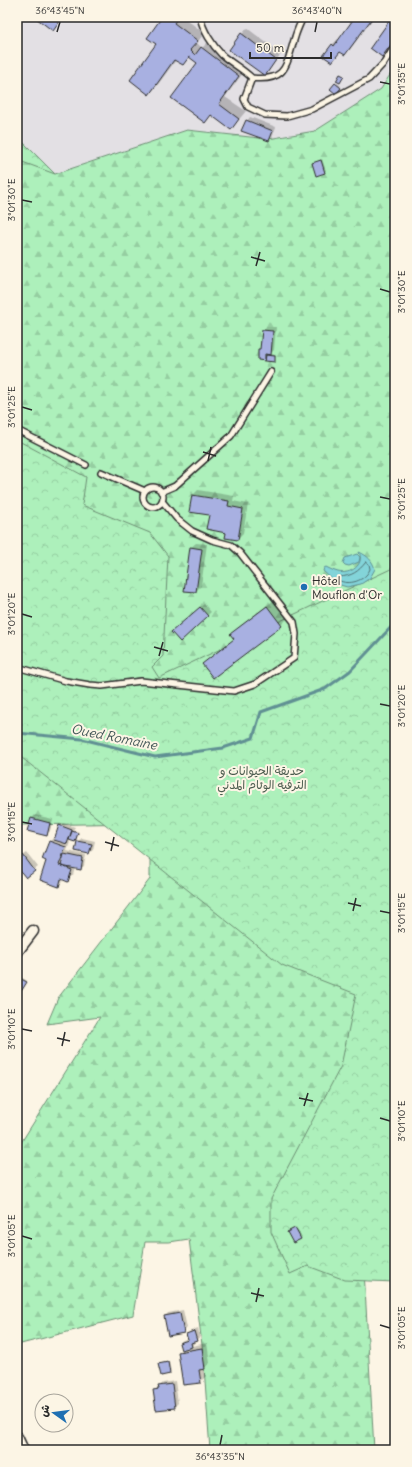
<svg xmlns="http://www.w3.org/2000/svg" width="412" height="1467" font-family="Delius,'Playpen Sans Arabic',sans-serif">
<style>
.built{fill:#e3e0e4}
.forest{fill:url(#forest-firs);stroke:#6c8e73}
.park{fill:url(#park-crowns);stroke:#6c8e73}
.water{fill:#83d4d9;stroke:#609093}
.shadow{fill:#0003}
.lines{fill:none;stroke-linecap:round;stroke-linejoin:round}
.shore{stroke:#4e6f71;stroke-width:1}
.stream{stroke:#609093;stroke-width:3}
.building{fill:#a8b0e1;stroke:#2b2b2b}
.service-casing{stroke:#2b2b2b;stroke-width:8}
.minor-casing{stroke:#2b2b2b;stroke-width:13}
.service{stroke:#fcf5e5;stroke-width:5}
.minor{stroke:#fcf5e5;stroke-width:10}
.ticks{fill:none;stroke:#2b2b2b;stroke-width:1.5}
.poi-dot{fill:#1f6fb2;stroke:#fcf5e5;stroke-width:1.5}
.labels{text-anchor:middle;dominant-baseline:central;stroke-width:4;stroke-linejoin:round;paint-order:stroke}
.poi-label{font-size:12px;fill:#2b2b2b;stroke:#fcf5e5;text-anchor:start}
.park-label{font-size:12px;fill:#4c5c4f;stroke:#fcf5e5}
.water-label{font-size:13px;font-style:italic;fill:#415556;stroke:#fcf5e5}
.neatline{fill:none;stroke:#2b2b2b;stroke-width:1.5}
.ticks-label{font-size:10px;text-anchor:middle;fill:#2b2b2b}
</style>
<defs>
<pattern id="forest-firs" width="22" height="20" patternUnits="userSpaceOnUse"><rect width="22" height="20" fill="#adf0bb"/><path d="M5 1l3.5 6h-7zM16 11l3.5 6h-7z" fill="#95cea1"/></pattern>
<pattern id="park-crowns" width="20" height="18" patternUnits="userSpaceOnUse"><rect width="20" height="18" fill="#adf0bb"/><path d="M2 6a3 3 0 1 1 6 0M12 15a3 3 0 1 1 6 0" fill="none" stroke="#95cea1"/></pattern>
</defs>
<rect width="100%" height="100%" fill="#fcf5e5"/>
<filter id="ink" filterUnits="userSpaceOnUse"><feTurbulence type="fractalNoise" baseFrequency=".025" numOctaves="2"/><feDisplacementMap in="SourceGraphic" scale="8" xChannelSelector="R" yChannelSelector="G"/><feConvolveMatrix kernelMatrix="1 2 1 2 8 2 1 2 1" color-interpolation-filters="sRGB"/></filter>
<g filter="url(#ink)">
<!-- built -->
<path class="built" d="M17,17h378v266l-340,-109 -38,-38z"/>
<!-- forest -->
<path class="forest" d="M395,67v1204l-31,-1 10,180h-164l-7,-97 -14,-114 -20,3h-24l-12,73 -116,30v-196l83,-132 -53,7 11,-26 92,-119v-56l-133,2v-689l38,38 132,-44 81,9 47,-8 66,-42z"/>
<!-- park -->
<path class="park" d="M17,136l38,38 -38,-14z
M17,440l69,37 -4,28 68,28 18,23 -5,100 -11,11 7,11 236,-111v715l-50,-2 -37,-14 -18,8 -19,-42v-33l70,-133 15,-72 -74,-29 -265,-211z"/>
<!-- water -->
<path class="water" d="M359,552c9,4 13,8 16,17l-5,9 -9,6 -14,3 -10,-3 -14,-13 1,-3 2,-1c4,2 8,4 12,5 12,3 27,-7 21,-20z
M357,554l3,3 -1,5 -10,4 -4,-1 -2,-2 2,-5z"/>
<!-- shadow -->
<path class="shadow" d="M163,17h20l21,16 -7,10 5,5 7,-7 37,28 -21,28 21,14 -15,18 -19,-15 -7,8 -6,-60 -9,-5 -7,7 -7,-4 -20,27 -7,7 8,-50z
M356,17h18l-23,31 -6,6 -4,-3 -9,10v-16l6,-6 1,1z
M393,17h2v23l-13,16z
M247,28l34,26 -16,21 -34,-26z
M337,83l4,3 -5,6 -4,-3z
M250,117l26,10 -4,10 -4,3 -21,-19z
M322,159l4,12 -2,1 -11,-9z
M266,327h10l-2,23 -4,4 6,1 -2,6 -8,-3 -2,2 -5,-10 2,-2 2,-18z
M198,490l36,6 -1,5 15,3 -5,29 -6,6 -10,-7 -34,-37z
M196,543l11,1 -6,42 -5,5 -11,-1 5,-42z
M274,600l14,18 -7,7 -78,39 32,-26 -3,-4 7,-7z
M204,604l7,8 -31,28 -4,-11z
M35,815l18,4 -3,12 -4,4 -17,-5 3,-12z
M63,823l12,4 -2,3 6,2 -3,8 -6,-1 -2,2 2,1 -3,9 19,4 -2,11 -4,3 -5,-1 -2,7 -6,5 -3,-1 -5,7 -11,-26 1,-18 6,-6 1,1 4,-11z
M82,838l13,3 -2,9 -4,3 -13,-3 2,-9z
M27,853l11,14 -4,3 -17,-5v-5z
M18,975l9,6 -4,6 -6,-1z
M17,990l3,3 -3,3z
M296,1227l6,10 -2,1 -12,-6z
M183,1310l4,18 -4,4 -18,-16 3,-3z
M198,1328l2,9 -6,4 1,1 -3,4 15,-3 3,20 -6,5 2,8 -6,6 -21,-30 3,-3 -2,-6 3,-3 6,-2 -2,-4 4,-3z
M169,1361l2,11 -2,1 -10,-9z
M175,1381l3,22 -4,4 -19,-17 8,-7z"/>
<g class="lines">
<!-- shore -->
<path class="shore" d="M366,562l3,2 1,5c-5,12 -21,17 -32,11l1,-3c13,-1 19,-5 27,-15z"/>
<!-- stream -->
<path class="stream" d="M17,733l65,6 73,18 68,-9 30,-10 8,-26 64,-23 25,-18 45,-48"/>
</g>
<!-- building -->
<path class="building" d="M37,17h26l-10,14 -17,-13z
M162,17h16l-4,6 24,18 -8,9 5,5 6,-8 38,29 -20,28 20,15 -8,11 -20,-15 -6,8 -34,-25 26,-35 -8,-6 -6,8 -9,-5 -25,35 -19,-15 26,-36 -9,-6z
M355,17h18l-28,38 -5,-3 -8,10 -9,-6 9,-12 2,2z
M392,17h3v22l-13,18 -12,-9z
M241,33l35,27 -11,16 -36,-26z
M340,74l4,2 -4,7 -4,-2z
M335,83l6,5 -5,6 -6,-5z
M246,120l27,11 -4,10 -28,-10z
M321,160l4,13 -9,3 -4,-13z
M262,330l11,1 -2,24 -6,-1v7l-7,-1v-11h2z
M266,355l9,1v6l-10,-1z
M192,495l37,6 -1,5 15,3 -5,31 -13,-2 1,-5 -20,-4 3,-14 -20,-3z
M190,547l12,2 -6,43 -12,-1z
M267,606l15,20 -69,52 -11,-14 32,-25 -4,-5z
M200,607l8,9 -28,26 -9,-10z
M31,818l19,5 -3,13 -20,-5z
M59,825l13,5 -5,14 -13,-4z
M72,831l6,2 -3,9 -6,-2z
M49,841l17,6 -7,18 13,5 -4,12 -7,-3 -2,8 -19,-7 6,-19 -4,-2z
M77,841l15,3 -3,10 -14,-3z
M64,854l19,4 -2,12 -20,-4z
M23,855l12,16 -9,7 -9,-11v-7z
M17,977l10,5 -5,8 -5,-3z
M295,1228l6,11 -8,4 -6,-11z
M180,1313l4,20 -16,3 -4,-20z
M194,1331l3,10 -6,2 1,4 -11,3 -2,-7 9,-3 -2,-6z
M202,1348l3,21 -6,1 2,13 -18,2 -5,-33z
M168,1362l2,12 -9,2 -3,-12z
M172,1384l3,24 -19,2 -3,-20 6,-1 -1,-3z"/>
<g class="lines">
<defs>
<path id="service" d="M200,17c3,13 12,28 22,38 9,8 21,14 30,23l-8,21 4,8 17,8 22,1 25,-7 57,-30 15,-16 11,-17
M252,78c35,4 34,-13 43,-41 2,-7 5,-13 8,-20
M17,430l69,35
M101,472l44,19
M143 497a10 10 0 1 1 20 0a10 10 0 1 1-20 0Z
M161,492l14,-6 56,-50 40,-64
M17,667l49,14 24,4 12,1 39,-5 93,10 21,-7 39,-26 2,-24 -2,-12 -54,-69 -9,-8 -19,-5 -20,-9 -15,-12 -15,-18"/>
<path id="minor" d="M17,952l16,-21
M17,1437l6,13"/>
</defs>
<!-- service casing -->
<use href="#service" class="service-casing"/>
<!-- minor casing -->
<use href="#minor" class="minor-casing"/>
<!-- service -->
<use href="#service" class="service"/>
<!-- minor -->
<use href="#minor" class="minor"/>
</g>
</g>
<!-- ticks -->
<path class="ticks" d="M57,32l3,-10M315,32l2,-10M380,82l10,2M22,200l10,2M251,257l14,4M256,266l4,-14M380,289l10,3M22,407l10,3M203,452l13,4M208,461l3,-14M380,497l10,2M22,614l10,3M154,647l14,4M159,656l4,-14M380,704l10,2M22,822l10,2M105,842l14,4M111,851l3,-14M348,903l13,3M353,911l3,-13M380,911l10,2M22,1029l10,2M57,1038l13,3M62,1046l3,-14M299,1098l14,3M304,1106l4,-13M380,1118l10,3M22,1236l10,3M251,1293l13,3M256,1302l3,-14M380,1325l10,3M220,1445l2,-10"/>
<!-- markers -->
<circle class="poi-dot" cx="304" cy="587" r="4"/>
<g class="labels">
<!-- poi labels -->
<g class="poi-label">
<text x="312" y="580">Hôtel<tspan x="312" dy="14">Mouflon d'Or</tspan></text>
</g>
<!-- park labels -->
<g class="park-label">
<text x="262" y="770">حديقة الحيوانات و<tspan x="262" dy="14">الترفيه الوئام المدني</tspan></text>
</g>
<!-- water labels -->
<g class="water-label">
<text transform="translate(114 737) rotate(11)">Oued Romaine</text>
</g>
</g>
<!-- margin -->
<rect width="412" height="1467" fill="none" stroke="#fcf5e5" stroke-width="44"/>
<!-- north arrow -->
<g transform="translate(54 1413) rotate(284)"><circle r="19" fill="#fcf5e5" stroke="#a8a49b"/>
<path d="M0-3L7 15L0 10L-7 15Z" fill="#1f6fb2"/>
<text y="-6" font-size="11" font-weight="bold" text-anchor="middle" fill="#2b2b2b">ش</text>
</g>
<!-- scale -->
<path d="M250 52v6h81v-6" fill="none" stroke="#2b2b2b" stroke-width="2"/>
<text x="256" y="52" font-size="12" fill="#2b2b2b" stroke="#fcf5e5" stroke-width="3" paint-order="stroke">50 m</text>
<rect x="22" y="22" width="368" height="1423" class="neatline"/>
<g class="ticks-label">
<text x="60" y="14">36°43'45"N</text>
<text x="317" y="14">36°43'40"N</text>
<text transform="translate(401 84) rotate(-90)" y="4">3°01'35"E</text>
<text transform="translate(11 200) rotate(-90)" y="4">3°01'30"E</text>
<text transform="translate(401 292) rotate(-90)" y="4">3°01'30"E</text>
<text transform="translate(11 407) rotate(-90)" y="4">3°01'25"E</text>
<text transform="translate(401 499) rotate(-90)" y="4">3°01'25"E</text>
<text transform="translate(11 614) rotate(-90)" y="4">3°01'20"E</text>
<text transform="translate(401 706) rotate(-90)" y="4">3°01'20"E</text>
<text transform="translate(11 822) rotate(-90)" y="4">3°01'15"E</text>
<text transform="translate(401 913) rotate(-90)" y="4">3°01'15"E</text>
<text transform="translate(11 1029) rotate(-90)" y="4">3°01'10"E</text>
<text transform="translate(401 1121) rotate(-90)" y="4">3°01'10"E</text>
<text transform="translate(11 1236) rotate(-90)" y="4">3°01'05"E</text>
<text transform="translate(401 1328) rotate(-90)" y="4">3°01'05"E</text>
<text x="220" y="1460">36°43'35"N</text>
</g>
</svg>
